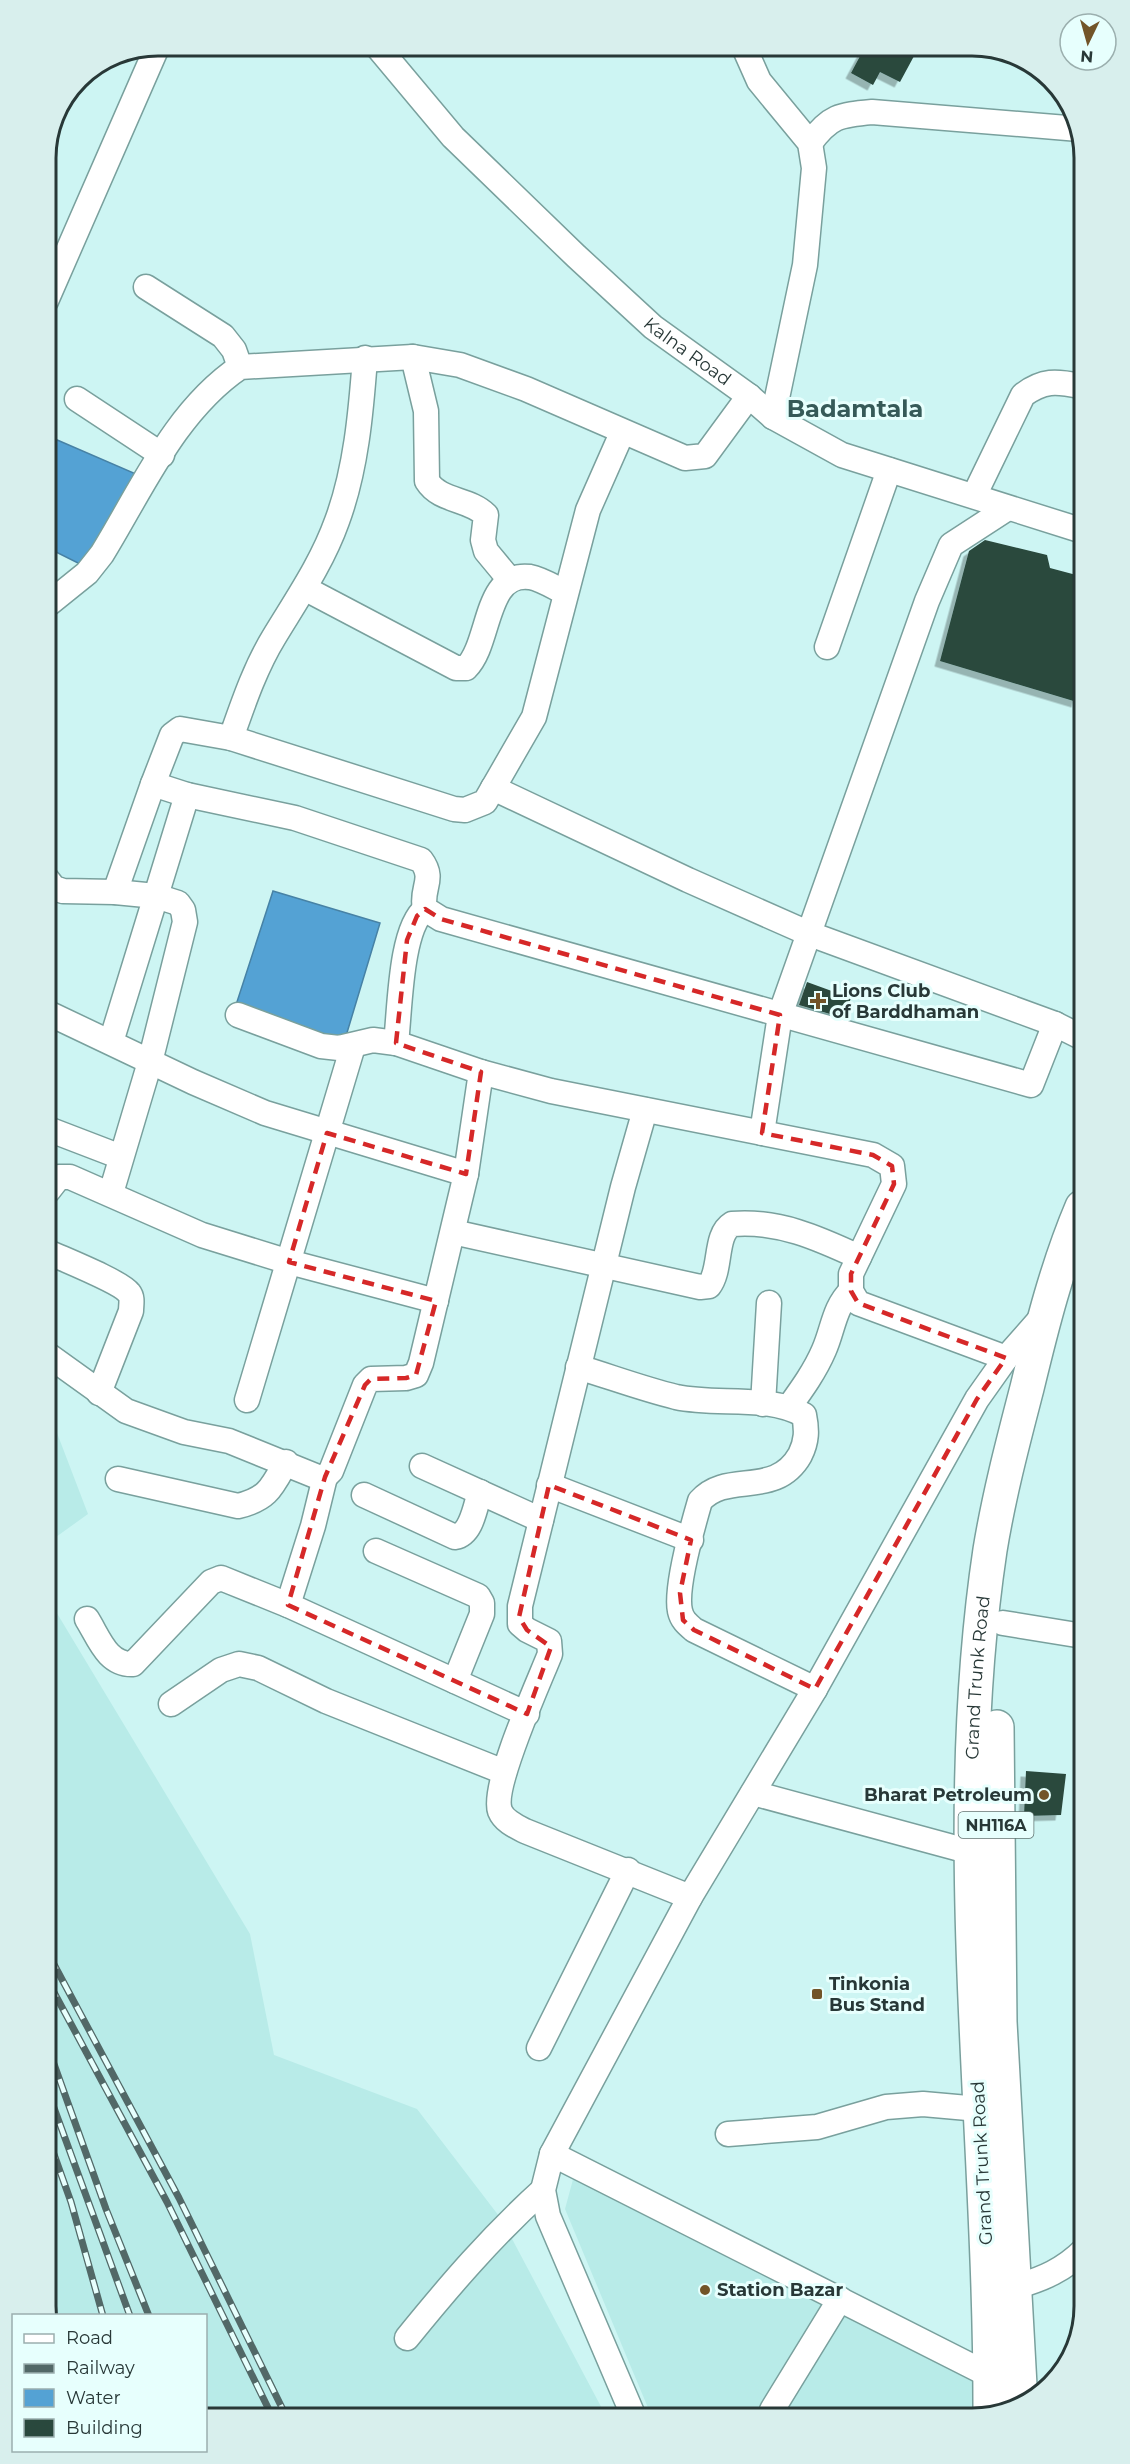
<svg xmlns="http://www.w3.org/2000/svg" width="1130" height="2464" font-family="Montserrat,sans-serif">
<style>
.built{fill:#b8ebe8}
.water{fill:#54a2d4;stroke:#4782a5;stroke-width:1.5}
.building{fill:#29483d;filter:url(#shadow)}
.lines{fill:none;stroke-linecap:round;stroke-linejoin:round}
.minor-casing{stroke:#79a09d;stroke-width:27}
.highway-casing{stroke:#79a09d;stroke-width:36}
.minor{stroke:#fff;stroke-width:24}
.highway{stroke:#fff;stroke-width:33}
.rail-casing{stroke:#526867;stroke-width:7}
.rail{stroke:#e7fffd;stroke-width:4.5;stroke-dasharray:14;stroke-linecap:butt}
.marked{fill:none;stroke:#d62828;stroke-width:4.5;stroke-dasharray:12 8;stroke-linejoin:round}
.poi-dot{fill:#725428;stroke:#e7fffd;stroke-width:2}
.labels{text-anchor:middle;dominant-baseline:central;stroke-width:6;stroke-linejoin:round;paint-order:stroke}
.shield{fill:#e7fffd;stroke:#617472;stroke-width:1.5}
.shield-label{font-size:16px;font-weight:bold;fill:#283837}
.street-label{font-size:18px;fill:#283837;stroke:#e7fffd}
.poi-label{font-size:18px;font-weight:bold;fill:#283837;stroke:#e7fffd;text-anchor:start}
.district-label{font-size:24px;font-weight:bold;fill:#365a58;stroke:#e7fffd}
.rim{fill:none;stroke:#283837;stroke-width:3}
</style>
<defs>
<filter id="shadow"><feDropShadow dx="-5.5" dy="5.5" stdDeviation="0" flood-color="#0004"/></filter>
</defs>
<rect width="100%" height="100%" fill="#cdf5f3"/>
<!-- built -->
<path class="built" d="M49,1412l39,102 -39,28z
M49,1600l201,334 24,121 143,54 85,111 104,196 -400,2v-102l-155,-1z
M575,2172l399,200v41l-323,2 -86,-206z"/>
<!-- water -->
<path class="water" d="M48,436l88,38 -54,91 -36,-18v-107z
M273,891l107,32 -37,123 -108,-38z"/>
<!-- building -->
<path class="building" d="M866,45h54l-20,37 -20,-10 -7,13 -22,-12z
M985,540l62,15 3,13 30,8v110l-3,16 -137,-41 29,-110z
M807,982l44,16 -7,20 -45,-13z
M1026,1771l40,3 -5,41 -37,1z"/>
<g class="lines">
<defs>
<g id="minor">
<path id="s1" d="M376,45l77,92 123,119 77,71 96,69 24,21 69,38 238,75"/>
<path d="M743,45l16,36 51,62 4,25 -9,97 -32,152"/>
<path d="M810,143c20,-27 29,-28 62,-31l207,17"/>
<path d="M146,287l77,49 11,14 6,17"/>
<path d="M46,301l112,-256"/>
<path d="M413,357l13,54 1,70c13,21 42,17 59,34l-3,25 3,11 24,29"/>
<path d="M365,358c-4,54 -9,112 -28,163 -15,42 -40,78 -63,116 -19,31 -31,67 -43,101l-51,-9 -8,6 -19,49 34,11 108,23 126,42c15,20 -1,28 4,49l16,10 590,166 24,-61 26,13"/>
<path d="M77,399l85,56"/>
<path d="M974,496l49,-101c20,-15 33,-14 57,-9"/>
<path d="M306,589l150,79h10c25,-24 18,-97 64,-91 11,2 24,10 34,15"/>
<path d="M46,606l41,-33 15,-19c40,-65 73,-143 138,-187l173,-10 47,8 66,24 159,69 20,-2 44,-60"/>
<path d="M827,647l62,-177"/>
<path d="M231,738l223,71 11,1 20,-8 49,-85 54,-207 34,-77"/>
<path d="M493,788l195,92 122,54 245,90"/>
<path d="M47,879l7,9 9,3 52,1 41,4 22,7 5,7 2,12 -35,140 -39,131"/>
<path d="M115,892l38,-108"/>
<path d="M48,1013l145,69 72,31 201,61"/>
<path d="M238,1015l83,31 18,2 34,-8 23,3 85,29"/>
<path d="M111,1042l76,-247"/>
<path d="M396,1043c4,-33 4,-114 29,-134"/>
<path d="M645,1110l-22,77 -103,419v18l7,6 22,11 1,13c-11,28 -59,133 -50,157 4,10 15,15 25,20l165,66"/>
<path d="M48,1129l73,28"/>
<path d="M762,1133l18,-118 147,-414 24,-56 57,-37"/>
<path d="M48,1191l11,-14h11l132,58 87,27 147,39"/>
<path d="M453,1232l247,55 9,-1c13,-17 5,-51 23,-62 46,-4 86,14 127,33"/>
<path d="M48,1252c15,7 73,30 81,41 4,5 2,12 2,18l-32,82"/>
<path d="M48,1355l78,56 58,21 45,9 89,36h7l6,-6 34,-86 6,-6 35,-1 10,-3 5,-12 45,-189 15,-102 70,19 322,64 19,11 2,18 -43,90v17l7,12 148,55"/>
<path d="M578,1367c33,10 65,22 98,30 42,9 90,-3 128,18 3,15 3,26 -4,40 -25,44 -73,15 -100,46 -7,24 -25,88 -20,110 2,9 7,13 14,19l121,59"/>
<path d="M247,1400l106,-354"/>
<path d="M763,1404l6,-101"/>
<path d="M789,1407c13,-18 26,-36 35,-57 9,-20 10,-43 27,-59"/>
<path d="M422,1466l119,54"/>
<path d="M118,1479l120,27c30,-7 34,-19 48,-44"/>
<path d="M549,1485l142,55"/>
<path d="M364,1495l91,42c17,-3 20,-30 25,-45"/>
<path d="M376,1551l102,45 4,7v11l-27,67"/>
<path d="M288,1605l25,-79 12,-49"/>
<path d="M87,1619c12,19 20,46 46,45l78,-82 10,-4 67,27 239,109"/>
<path d="M1003,1623l80,13"/>
<path d="M171,1704l50,-34 18,-6 19,4 68,33 178,71"/>
<path d="M753,1793l218,59"/>
<path d="M539,2048l89,-178"/>
<path d="M728,2134l89,-7 69,-20 37,-3 56,5"/>
<path d="M552,2154l439,222"/>
<path d="M1015,2287c28,-8 49,-17 70,-38"/>
<path d="M407,2338c43,-53 85,-102 136,-148"/>
<path d="M772,2410l68,-111"/>
<path d="M633,2415l-85,-199 -5,-26 9,-36 138,-257 125,-208 162,-290 29,-41 37,-42"/>
</g>
<g id="highway">
<path d="M997,1727l3,295 21,382"/>
<path id="s2" d="M990,2413c1,-287 -43,-577 0,-863 9,-55 23,-108 37,-162 15,-62 30,-122 55,-181"/>
</g>
</defs>
<!-- minor casing -->
<use href="#minor" class="minor-casing"/>
<!-- highway casing -->
<use href="#highway" class="highway-casing"/>
<!-- minor -->
<use href="#minor" class="minor"/>
<!-- highway -->
<use href="#highway" class="highway"/>
<defs>
<path id="rail" d="M50,1957l129,241 108,220
M50,1985l117,217 106,216
M50,2053l56,156 43,107
M50,2097l80,219
M51,2146l20,56 32,114"/>
</defs>
<!-- rail casing -->
<use href="#rail" class="rail-casing"/>
<!-- rail -->
<use href="#rail" class="rail"/>
</g>
<!-- marked area -->
<path class="marked" d="M425,909l16,10 339,96 -18,118 111,22 19,11 2,18 -43,90v17l7,12 148,55 -29,41 -162,290 -121,-59 -11,-10 -3,-27 11,-53 -142,-55 -30,132 8,13 24,17 -24,67 -239,-109 37,-128 40,-92 6,-6 35,-1 10,-3 20,-74 -147,-39 38,-129 139,41 15,-102 -85,-29 11,-103 10,-24z"/>
<!-- markers -->
<g class="poi-dot">
<path d="M815 992h6v6h6v6h-6v6h-6v-6h-6v-6h6z"/>
<circle cx="1044" cy="1795" r="6"/>
<rect x="811" y="1988" width="12" height="12" rx="3"/>
<circle cx="705" cy="2290" r="6"/>
</g>
<g class="labels">
<!-- shield labels -->
<rect class="shield" x="958.5" y="1812" width="75" height="26" rx="4.5"/>
<g class="shield-label">
<text x="996" y="1825">NH116A</text>
</g>
<!-- street labels -->
<g class="street-label">
<text stroke="none"><textPath href="#s1" startOffset="438">Kalna Road</textPath></text>
<text stroke="none"><textPath href="#s2" startOffset="736">Grand Trunk Road</textPath></text>
<text transform="translate(982 2163) rotate(-93)">Grand Trunk Road</text>
</g>
<!-- poi labels -->
<g class="poi-label">
<text x="832" y="991">Lions Club<tspan x="832" dy="21">of Barddhaman</tspan></text>
<text x="1032" y="1795" text-anchor="end">Bharat Petroleum</text>
<text x="829" y="1984">Tinkonia<tspan x="829" dy="21">Bus Stand</tspan></text>
<text x="717" y="2290">Station Bazar</text>
</g>
<!-- district labels -->
<g class="district-label">
<text x="855" y="408">Badamtala</text>
</g>
</g>
<!-- crop -->
<path d="M0 0H1130V2464H0ZM158 56H972A102 102 0 0 1 1074 158V2306A102 102 0 0 1 972 2408H158A102 102 0 0 1 56 2306V158A102 102 0 0 1 158 56Z" fill="#d8efed" fill-rule="evenodd"/>
<path class="rim" d="M158 56H972A102 102 0 0 1 1074 158V2306A102 102 0 0 1 972 2408H158A102 102 0 0 1 56 2306V158A102 102 0 0 1 158 56Z"/>
<!-- legend -->
<rect x="12" y="2314" width="195" height="138" fill="#e7fffd" stroke="#9bafae" stroke-width="1.5"/>
<rect x="24" y="2334" width="30" height="9" fill="#ffffff" stroke="#9bafae" stroke-width="1.5"/>
<text x="66" y="2344" font-size="18" fill="#283837">Road</text>
<rect x="24" y="2364" width="30" height="9" fill="#526867" stroke="#9bafae" stroke-width="1.5"/>
<text x="66" y="2374" font-size="18" fill="#283837">Railway</text>
<rect x="24" y="2389" width="30" height="18" fill="#54a2d4" stroke="#9bafae" stroke-width="1.5"/>
<text x="66" y="2404" font-size="18" fill="#283837">Water</text>
<rect x="24" y="2419" width="30" height="18" fill="#29483d" stroke="#9bafae" stroke-width="1.5"/>
<text x="66" y="2434" font-size="18" fill="#283837">Building</text>
<!-- north arrow -->
<g transform="translate(1088 42) rotate(185)"><circle r="28" fill="#e7fffd" stroke="#9bafae" stroke-width="1.5"/>
<path d="M0-4.5L10 22L0 15L-10 22Z" fill="#725428"/>
<text y="-9" font-size="16" font-weight="bold" text-anchor="middle" fill="#283837">N</text>
</g>
</svg>
